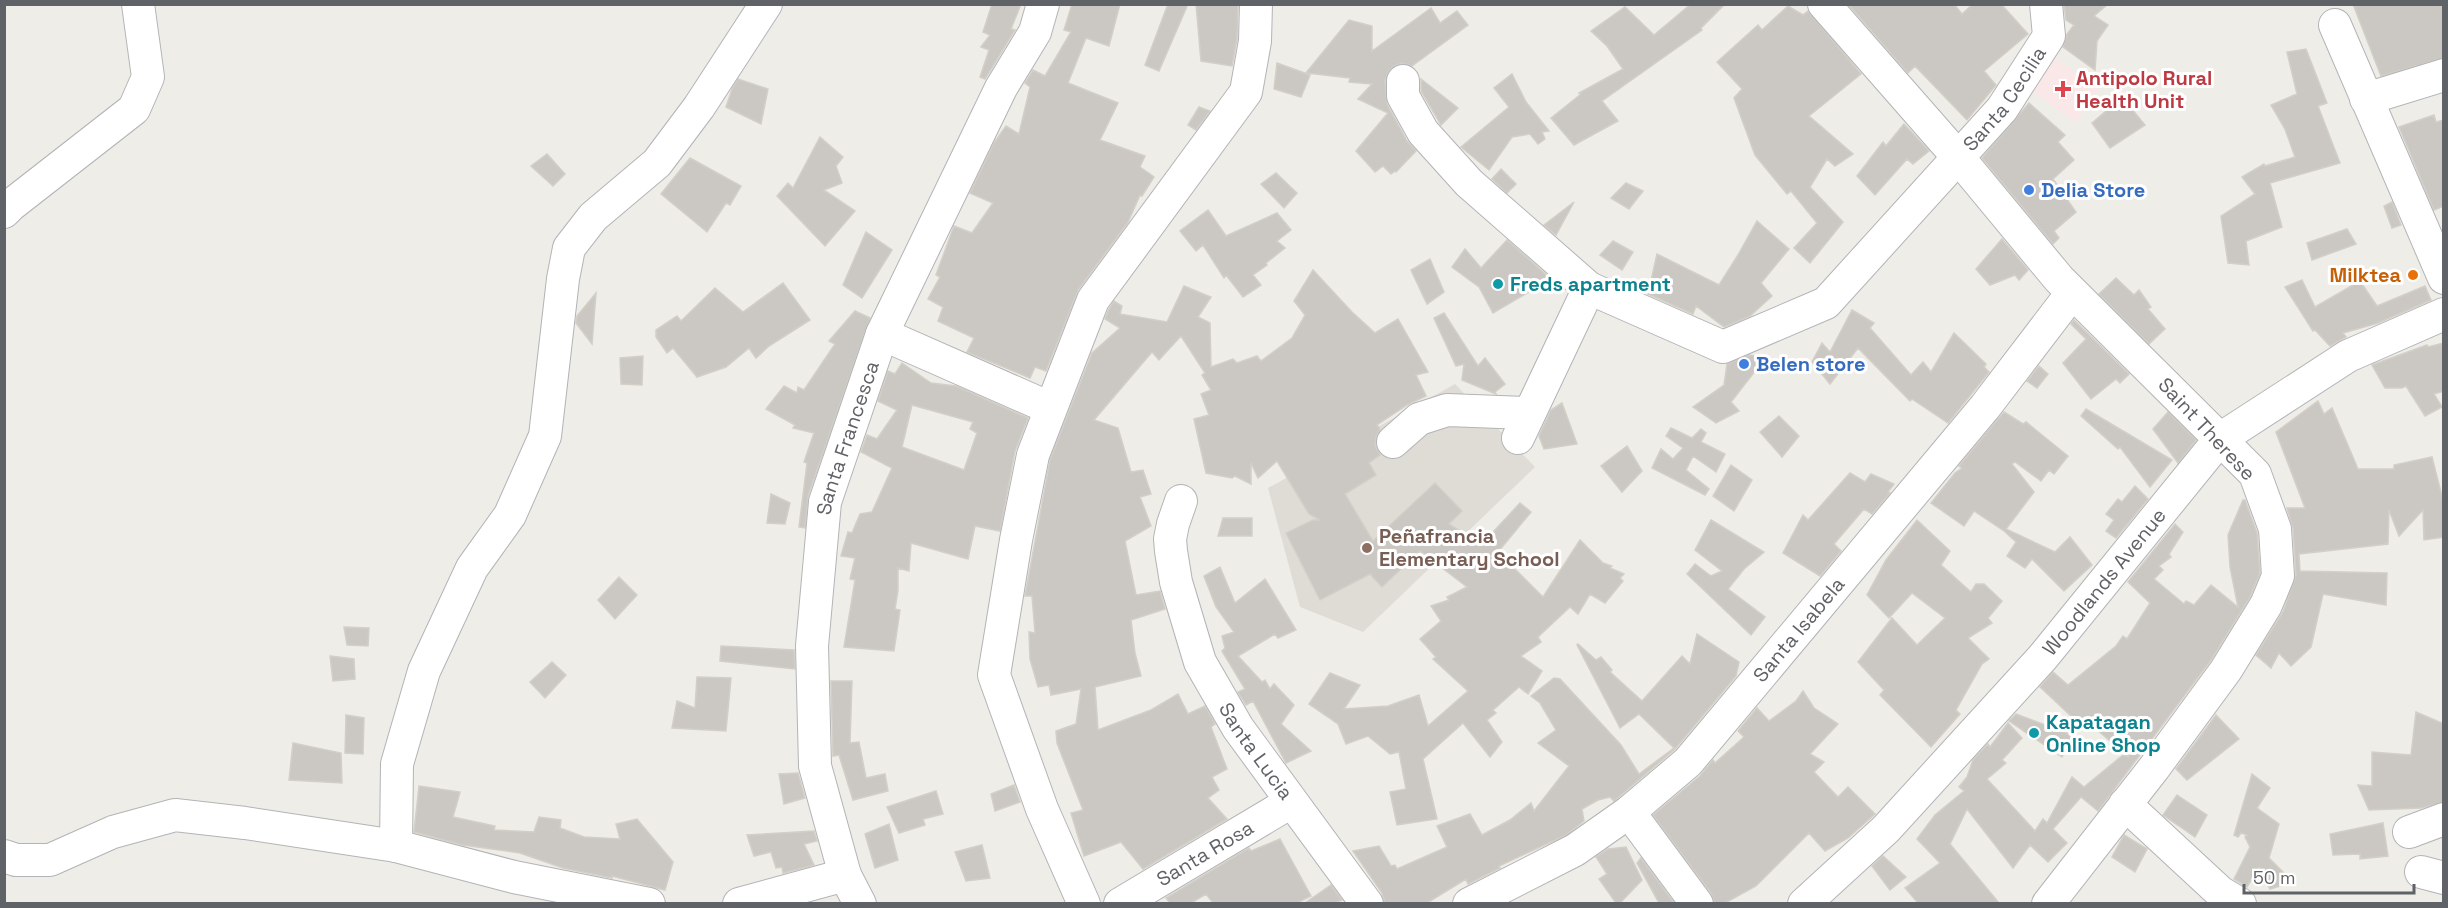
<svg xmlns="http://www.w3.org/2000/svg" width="2448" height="908" font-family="'Space Grotesk',sans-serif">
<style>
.education{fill:#dfdcd6}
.medical{fill:#f9e8e7}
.building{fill:#cbc8c4;stroke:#d3cfc7;stroke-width:1.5;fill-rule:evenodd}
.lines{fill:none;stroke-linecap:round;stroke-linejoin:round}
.minor-casing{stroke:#b3b4b8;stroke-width:34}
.minor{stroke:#fff;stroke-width:32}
.health-dot{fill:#e0444e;stroke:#fff;stroke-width:2}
.shop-dot{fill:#3f7fe0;stroke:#fff;stroke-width:2}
.food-dot{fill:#e8710a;stroke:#fff;stroke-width:2}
.culture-dot{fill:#0f9aa8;stroke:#fff;stroke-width:2}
.education-dot{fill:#8d6e63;stroke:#fff;stroke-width:2}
.labels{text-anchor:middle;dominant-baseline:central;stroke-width:6;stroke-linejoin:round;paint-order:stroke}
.health-label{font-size:20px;font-weight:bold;fill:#be3a42;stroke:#fff;text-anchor:start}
.street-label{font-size:20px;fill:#5f6266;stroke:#fff}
.shop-label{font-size:20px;font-weight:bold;fill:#366cbe;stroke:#fff;text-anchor:start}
.food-label{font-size:20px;font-weight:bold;fill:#c56008;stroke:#fff;text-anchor:end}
.culture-label{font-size:20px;font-weight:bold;fill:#0d838f;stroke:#fff;text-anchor:start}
.education-label{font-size:20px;font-weight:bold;fill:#785e54;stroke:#fff;text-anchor:start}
</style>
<rect width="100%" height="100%" fill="#efede8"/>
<!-- education -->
<path class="education" d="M1455,384l80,83 -172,165 -63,-25 -32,-119z"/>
<!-- medical -->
<path class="medical" d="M2051,55l48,33 -23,34 -48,-33z"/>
<!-- building -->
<path class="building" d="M992,4h29l-10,25 4,1 -30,49 -5,-2 9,-27 -8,-3 9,-12 -7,-3z
M1072,4h48l-11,42 -23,-8 -18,45 50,20 -18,37 45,16 -5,11 14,10 -12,19 -2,-1 -12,27 -50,68 -32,81 -11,-4 -5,11 -63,-26 7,-14 -36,-17 5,-14 -15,-8 12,-22 -4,-2 18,-49 18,7 21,-30 -23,-10 24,-50 12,-17 13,8 11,-47 -5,-4 8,-13 12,6 26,-44 -7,-2z
M1168,4h20l-29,67 -14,-6z
M1196,4h42l-1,35 -5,27 -31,-5z
M1691,4h34l-24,24 1,2 -100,71 16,20 -44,24 -23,-27 30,-24 -2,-1 44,-24 -16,-23 -16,-15 34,-24 29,28z
M1848,4h106l8,10 11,-10h28l27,30 -44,37 12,14 -29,35 -52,-54 -7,7z
M2064,4h44l-14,12 14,9 -11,16 -2,29 -32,-23 4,-13 7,-9 -8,-5z
M2353,4h91v54l-63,18z
M1788,6l15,9 5,-4 53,63 -52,42 44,38 -18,12 -8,-7 -17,28 33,35 -33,41 -16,-15 23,-25 -26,-32 -4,3 -32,-39 -21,-57 8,-9 -25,-27 41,-37 4,5z
M1431,8l9,15 17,-12 11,14 -56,41 -10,-3 -8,3 -6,6 -3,9 2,23 20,37 9,10 -20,21 -1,-1 -4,3 -8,-8 -8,6 -19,-21 32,-38 -30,-14 14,-15 -23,-2 1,-4 -44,-5 43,-53 23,6v25z
M2306,49l21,54 -9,3 22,57 -70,20 12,44 -36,14 3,24 -21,-2 -7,-47 34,-22 -13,-17 22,-13 1,2 30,-9 -10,-28 -14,-24 26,-11 -10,-42z
M1277,63l33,12 -9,22 -27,-8z
M1512,74l14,28 23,29 -7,1 3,7 -7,5 -8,-10 -18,3 -23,33 -28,-23 48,-40 -15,-19z
M738,79l30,10 -7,35 -35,-17 6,-18z
M1421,79l37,29 -17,17 -20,-34z
M2122,97l23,28 -35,23 -18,-25z
M2029,103l36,32 -7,7 16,18 -21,19 23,33 -22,19 5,7 -6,6 -71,-86z
M1199,107l11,4 -14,19 -8,-5z
M2434,115l2,7 8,-2v86l-10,4 -35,-83z
M1904,124l25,27 -16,13 -6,-5 -32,36 -18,-19 26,-34 3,4z
M820,137l23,20 -7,9 6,17 -18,7 31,21 -30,35 -48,-50 11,-13 5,5z
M547,154l18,20 -12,12 -22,-20z
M690,158l51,28 -11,19 -4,-2 -19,29 -46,-38z
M1501,169l15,15 -9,9 -15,-14z
M1276,173l21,20 -13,15 -23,-24z
M1626,183l17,8 -14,18 -18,-11z
M1574,202l-18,33 -12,-10z
M2392,202l9,23 -9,3 -8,-22z
M1208,210l18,26 51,-23 14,17 -14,11 8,7 -19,15 1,2 -14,10 8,10 -18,12 -17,-22 -2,3 -21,-33 -7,6 -16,-20z
M1757,221l32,28 -28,34 11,13 -22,20 -26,11 -28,-21 -3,8 -45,-20 9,-40 62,31 19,-30z
M2347,229l9,15 -44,16 -5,-17z
M866,232l26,18 -30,48 -19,-13z
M2002,239l26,31 -9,10 -4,-5 -25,10 -14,-16z
M1507,240l44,39 -58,34 -14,-26 -27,-20 13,-18 16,19z
M1613,241l20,11 -11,18 -22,-15z
M1430,259l14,33 -17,12 -16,-34z
M1313,270l39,42 23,21 23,-14 30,53 -12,3 10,21 -19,9 -30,20 3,4 -4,8 -1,8 5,10 -11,8 7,12 -31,19 28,47 62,-58 27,28 -13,13 32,21 39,-42 11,9 -33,40 45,45 37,-57 23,23 9,3 -2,2 14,6 -4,4 3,3 -18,22 -15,-9 -12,20 -8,-7 -32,30 3,5 -20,14 21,15 -14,23 -9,-7 -26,23 3,3 -9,7 15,22 -12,15 -27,-34 -40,36 14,60 -40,6 -7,-33 16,-3 -7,-37 -9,2 -22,-18 -22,8 -8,-20 -29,-20 21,-31 30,12 -16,24 44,-3 31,-11 9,31 40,-35 -35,-32 3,-2 -16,-18 21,-18 -10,-15 18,-6 -2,-3 20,-10 -47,-36 -38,36 -12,-13 -50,26 -34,-67 27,-13h7l-11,-6 -32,-53 -19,17 -7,-15v21l-16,-8 -3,2 -26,-5 -12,-54 15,-4 -8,-21 10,-4 -9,-15 3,-2 -24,-37 -22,24 -7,-8 -58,68 24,8 13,44 12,-2 8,24 -11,3 11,29 -26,15 11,54 24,-4 5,18 -34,11 4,33 6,23 -46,11 3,43 53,-20 27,-16 10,20 17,-8 10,18 -4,3 16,42 -15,8 7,13 -11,8 19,21 -84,50 -22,-27 -37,14 -13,-43 12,-3 -26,-67 -1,-12 20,-7 5,-35 -30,6 -2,-10 -11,2 -8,-28 -1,-27 6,1 -3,-37h-7l25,-136 42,-107 28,-25 -15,-9 4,-10 5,-8 8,5 -2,8 47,8 17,-36 27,11 -13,20 12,6 1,44 22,-8 4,4 20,-7 4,5 31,-23 13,-23 -11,-14z
M2116,278l18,17 5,-5 12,17 -3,2 17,20 -16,15 -50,-50z
M2302,280l13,27 45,-26 17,25 48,-20 6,14 -53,23 -35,10 3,4 -16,9 -15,-16 -2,1 -28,-44z
M783,283l27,37 -41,26 -13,12 -7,-10 -23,19 -29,10 -24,-29 -6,5 -11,-16v-7l21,-14 4,5 34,-33 28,24z
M596,293l-4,51 -16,-21 1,-7z
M1852,310l22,13 -4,5 41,47 12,-13 8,10 23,-39 32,31 -2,3 5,5 -41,51 -36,-24 -2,2 -52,-53 -28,36 -18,-22 10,-19 8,9z
M855,311l15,7 -62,178 -3,32 -6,-1 8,-64 -3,-1 10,-29 -21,-5 2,-3 -29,-16 18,-23 13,7 1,-6 6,3 31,-46 -6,-3z
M1444,313l34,53 7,-8 20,26 -10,8 1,2 -34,-14 2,-16 -8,2 -22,-48z
M2074,320l55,54 -9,9 -4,-4 -25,20 -28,-36 23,-24 -15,-15z
M2444,343v48l-10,3 8,13 -17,9 -19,-30 -4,2h-17l-13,-23 55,-20 1,2z
M1749,355l17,2 -35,45 8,9 -23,12 -23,-16 31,-22 3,-21z
M643,356l-1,29 -21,-1 -1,-26z
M902,363l29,20 25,3 72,32 -13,33 -15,80 -25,-5 -7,33 -57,-16 -2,28 -11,-3v22l-3,19 5,1 -6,41 -50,-4 11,-67 -5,-1 5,-21 -14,-2 7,-24 4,1 8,-19 12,-2 20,-44 -31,-16 6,-17 10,4 20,-29 -19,-9 10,-30 7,3zM912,405l61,17 -3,7 7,4 -13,37 -62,-23z
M2039,366l9,8 -11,14 -10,-7z
M2318,401l6,13 8,-6 26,61h36v-4l38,-8 12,47v33l-20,3 -1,-30 -24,26 -10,-26 -1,34 -89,10 1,17 87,2 -1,32 -63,-11 -12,53 -20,19 -12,-13 -8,15 -15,-13 27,-43 13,-37 -3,-47 -6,-20h18l-29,-76z
M1562,403l15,41 -33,5 -5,-13 12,-26z
M2086,409l86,51 -22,27 -30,-40 -2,2 -37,-33z
M2004,412l19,12 3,-2 42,34 -14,18 -5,-4 -8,11 -26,-19 -3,2 22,28 -28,37 49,23 15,-15 22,28 -28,26 -32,-32 -7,9 -18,-12 9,-14 -12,-11 -30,-20 -10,15 -33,-23 24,-30 7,-5 -3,-2z
M2168,412l28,28 -18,23 -25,-34z
M1779,416l20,20 -17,21 -22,-25z
M1671,428l21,10 9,-9 5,4 -5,9 24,12 -9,18 -23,-16 -7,14 23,19 -4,6 -53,-27 9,-19 12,10 10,-11 -17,-12z
M1627,446l15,25 -20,21 -21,-26z
M1731,465l21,15 -18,31 -21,-15z
M1850,473l15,9 6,-8 23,10 -6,8 2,1 -18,21 -8,-5 -30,35 7,7 -21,25 -37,-23 20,-38 5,5z
M2135,486l13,13 -32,39 -10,-7 8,-11 -8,-6 12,-15 4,3z
M771,494l19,9 -5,21 -18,-1z
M2243,500h2l12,33 3,40 -10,24 -39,63 -113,151 -17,-14 -28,32 14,14 -19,19 -18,-17 -17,23 -46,-59 -17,35 49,59h-81l-13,-15 35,-25 -23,-24 18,-24 29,-24 -5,-4 8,-10 6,-17 15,-16 2,3 18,-24 14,15 -20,22 4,3 -19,16 48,52 8,-12 4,4 25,-46 12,10 39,-32 6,2 -39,-33 -4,6 -46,-43 13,-15 15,13 48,-39 7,-10 4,3 23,-36 -22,-21 47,-58 8,8 -14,22 2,3 -12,9 4,4 -9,9 30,25 2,-3 8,4 17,-20 27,22 -8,-40 -2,-32z
M1223,518h29v18h-34z
M1711,520l53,32 -20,17 -16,20 37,28 -14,18 -64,-61 8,-10 16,12 11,-5 -27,-21z
M1917,520l33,31 -9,14 30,27 5,-8h8l18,17 -14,17 4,5 -24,15 21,21 -7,5 -26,46 4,4 -29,33 -51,-52 4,-5 -26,-28 34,-44 25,27 28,-27 -33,-25 -23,25 -22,-23 19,-35z
M1220,567l15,36 30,-24 31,51 -18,8 -3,-4 -37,22 24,26 3,-2 5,9 4,-5 20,21 -13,19 30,27 -25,12 -33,-62 -7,4 -8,-13 7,-3 -23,-38 3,-3 -3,-12 12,-4 -18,-25 -12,-31z
M619,577l18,18 -22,24 -17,-19z
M344,627l25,1 -1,18 -21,-1z
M1697,634l42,28 -3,14 -61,73 -61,52 -4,-4 -12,3 -16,9 2,12 -18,14 -67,31 1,2 -32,16 -2,-5 -39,24h-42l-3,-10 -29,-42 26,-5 12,20 4,-1 2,4 50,-22 -10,-21 33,-12 12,21 28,-15 21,-17 3,8 35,-45 -31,-23 18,-13 -16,-27 -9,-7 23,-18 6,1 61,66 18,29 35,-26 -35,-34 -19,14 -43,-83 1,-1 18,16 5,-3 11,13 -2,2 32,29 40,-45 8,8z
M721,646l73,4 1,19 -75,-8z
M330,656l24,3 1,20 -22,2z
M552,662l14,13 -21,23 -15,-16z
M697,677l34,1 -5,53 -54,-3 5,-27 18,7z
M831,681h21l-2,62 9,-1 7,36 19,-4 3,17 -35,9 -14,-45 -6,1z
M1803,691l11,17 24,16 -28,30 14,8 -10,10 24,25 10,-10 27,27 -27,24 -23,13 -16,-18 -53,53 -31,17h-10l-4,-10 -58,-78 47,-39 13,-16 2,3 29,-26 -6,-6 19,-23 12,13 27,-20z
M2416,712l28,12v78l-23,6 -52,2 -11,-25 14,1v-34l39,3z
M2016,714l56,21 -10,22 -53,-36z
M346,715l18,3 -1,36 -18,-1z
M2216,715l23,24 -52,41 -11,-11z
M293,743l48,10 1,30 -53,-3z
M798,773l7,25 -21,6 -5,-30z
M2252,774l18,14 -13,20 22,16 -10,34 24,24 -23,7 -11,-22 -12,20 -13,-8 16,-32 -5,-10 2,-2 -6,-2 -3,4 -4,-2z
M1014,785l6,17 -25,9 -4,-17z
M419,786l41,6 -7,25 42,9 -1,4 40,2 5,-15 22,3 -1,8 24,9 36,2 -4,-15 21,-5 36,43 -8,28 -53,-14v2l-49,-10 -43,-15 -57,-8 -49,-13z
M936,791l7,23 -20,5 2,6 -26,8 -12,-26z
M2177,795l30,20 -12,22 -32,-22z
M2383,823l5,33 -28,3v-5l-27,1 -3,-21z
M889,824l9,36 -23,8 -10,-34z
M814,831l3,10 -13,3 10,21 -31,8 -1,-6 -6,1 -5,-16 -17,4 -7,-21z
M2124,835l23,14 -12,23 -23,-15z
M1280,839l31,57 -14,7h-84l-7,-9 -15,9h-21l-4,-5 83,-50 2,3z
M982,845l8,33 -24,3 -11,-29z
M1626,847l16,33 -22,23h-4l-17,-24 8,-5 -11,-17 12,-8z
M1883,856l23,21 -16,13 -18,-24z
M1641,858l33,45h-15l-22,-40z
M1331,885l11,15 -8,3h-29z"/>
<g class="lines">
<defs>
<g id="minor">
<path d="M1824,4l134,153 101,122 196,195 20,55 3,47 -12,29 -40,65 -72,98 -106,136"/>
<path d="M2335,25l109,253"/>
<path d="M1403,81v15l20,36 46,51 120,105"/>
<path d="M2366,99l78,-24"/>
<path d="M4,212l7,-7 123,-96 14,-32 -10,-73"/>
<path d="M882,334l168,74"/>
<path id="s1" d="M1518,438l71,-150 134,59 103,-44 176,-194 47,-73 -3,-32"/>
<path d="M1393,442l26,-23 28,-9 82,3"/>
<path id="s2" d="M1181,501l-8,23 -3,15 1,12 5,31 24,80 38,66 129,176"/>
<path d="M2125,804l95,88 20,12"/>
<path d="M1629,812l68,92"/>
<path d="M2409,832l35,-13"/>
<path d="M396,846l1,-82 27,-93 48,-103 38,-53 35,-79 18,-157 6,-31 24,-31 64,-54 42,-56 67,-103"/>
<path d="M4,856l12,4h34l63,-28 62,-17 70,8 151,23 118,31 135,27"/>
<path d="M2421,872l23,6"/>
<path d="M739,904l106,-29"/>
<path id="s3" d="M860,904l-15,-29 -30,-109 -3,-120 13,-144 57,-168 119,-246 34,-56 8,-28"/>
<path d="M1084,904l-42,-95 -48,-134 22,-135 17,-85 60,-155 153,-208 9,-51 1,-37"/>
<path id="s4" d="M1120,904l171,-102"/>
<path id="s5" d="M1469,904l106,-54 54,-38 59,-50 297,-355 87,-114"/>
<path id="s6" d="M1804,904l82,-75 157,-172 177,-218 128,-83 96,-42"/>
</g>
</defs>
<!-- minor casing -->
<use href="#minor" class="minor-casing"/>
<!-- minor -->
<use href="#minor" class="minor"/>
</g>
<!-- markers -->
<path class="health-dot" d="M2060 80h6v6h6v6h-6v6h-6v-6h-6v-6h6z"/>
<g class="shop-dot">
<circle cx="2029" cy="190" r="6"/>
<circle cx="1744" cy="364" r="6"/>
</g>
<circle class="food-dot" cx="2413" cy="275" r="6"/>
<g class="culture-dot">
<circle cx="1498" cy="284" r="6"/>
<circle cx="2034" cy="733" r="6"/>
</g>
<circle class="education-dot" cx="1367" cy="548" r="6"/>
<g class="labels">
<!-- health labels -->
<g class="health-label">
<text x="2076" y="78">Antipolo Rural<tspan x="2076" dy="23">Health Unit</tspan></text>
</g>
<!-- street labels -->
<g class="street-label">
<text stroke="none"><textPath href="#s1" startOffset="696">Santa Cecilia</textPath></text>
<text transform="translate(2207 429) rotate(47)">Saint Therese</text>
<text stroke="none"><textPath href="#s3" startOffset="478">Santa Francesca</textPath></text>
<text stroke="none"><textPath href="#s6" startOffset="441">Woodlands Avenue</textPath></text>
<text stroke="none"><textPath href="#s5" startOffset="435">Santa Isabela</textPath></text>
<text stroke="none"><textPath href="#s2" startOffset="272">Santa Lucia</textPath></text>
<text stroke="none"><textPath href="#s4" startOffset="99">Santa Rosa</textPath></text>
</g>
<!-- shop labels -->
<g class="shop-label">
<text x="2041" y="190">Delia Store</text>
<text x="1756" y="364">Belen store</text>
</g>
<!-- food labels -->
<g class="food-label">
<text x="2401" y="275">Milktea</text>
</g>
<!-- culture labels -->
<g class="culture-label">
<text x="1510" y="284">Freds apartment</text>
<text x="2046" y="722">Kapatagan<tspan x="2046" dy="23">Online Shop</tspan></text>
</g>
<!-- education labels -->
<g class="education-label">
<text x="1379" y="536">Peñafrancia<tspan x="1379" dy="23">Elementary School</tspan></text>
</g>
</g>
<!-- border -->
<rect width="2448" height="908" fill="none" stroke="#5f6266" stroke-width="12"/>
<!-- scale -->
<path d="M2244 884v9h170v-9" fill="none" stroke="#5f6266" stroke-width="3"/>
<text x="2253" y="884" font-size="18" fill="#5f6266" stroke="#ffffff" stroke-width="4.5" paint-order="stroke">50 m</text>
</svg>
